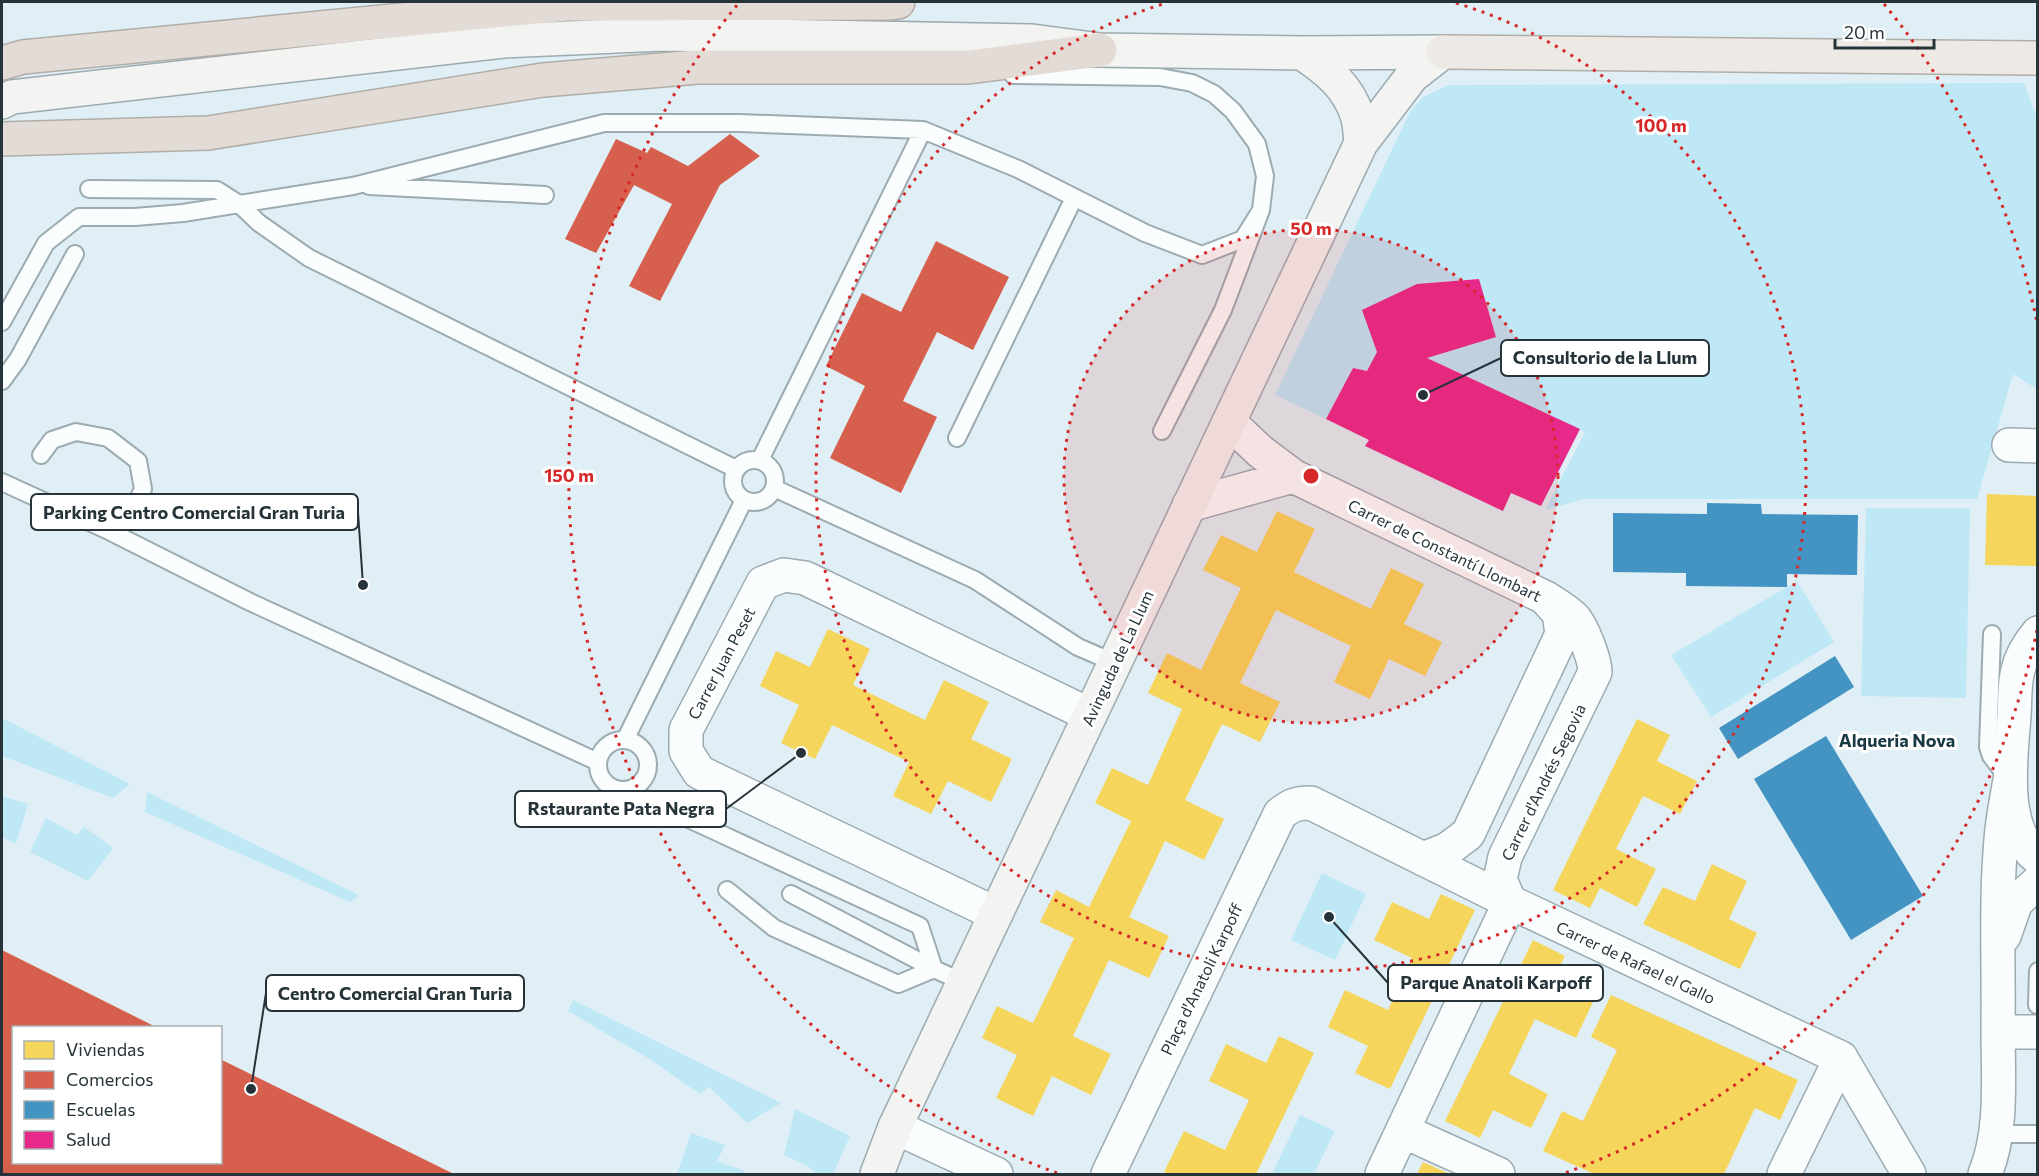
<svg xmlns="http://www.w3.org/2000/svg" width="2039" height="1176" font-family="Commissioner,sans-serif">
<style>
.green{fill:#bfe8f7}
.homes{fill:#f6d55c}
.shops{fill:#d6604d}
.schools{fill:#4393c3}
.health{fill:#e7298a}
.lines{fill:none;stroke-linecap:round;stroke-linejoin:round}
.lane-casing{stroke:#9cabb0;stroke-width:20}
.street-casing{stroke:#9cabb0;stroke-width:36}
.secondary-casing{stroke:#9cabb0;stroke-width:36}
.primary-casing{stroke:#b0aea9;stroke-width:36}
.highway-casing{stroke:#b0aea9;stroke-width:36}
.lane{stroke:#fafdfe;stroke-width:16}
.street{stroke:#fafdfe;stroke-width:33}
.secondary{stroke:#f3f3f2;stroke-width:33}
.primary{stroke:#ede9e5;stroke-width:33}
.highway{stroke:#e3dbd5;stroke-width:33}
.ring{fill:none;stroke:#d62828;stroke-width:3;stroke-dasharray:3 6}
.labels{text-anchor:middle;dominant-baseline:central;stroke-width:6;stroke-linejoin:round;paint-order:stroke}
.street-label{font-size:16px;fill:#26343a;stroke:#fff}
.neighbourhood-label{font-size:18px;font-weight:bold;fill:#183944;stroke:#fff}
.centre{fill:#d62828;stroke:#fff;stroke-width:3}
.ring-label{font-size:18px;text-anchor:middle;font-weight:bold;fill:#d62828;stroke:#fff;stroke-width:6;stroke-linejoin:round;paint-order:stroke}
.leader{fill:none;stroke:#26343a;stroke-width:2}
.callout-dot{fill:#26343a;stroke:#fff;stroke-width:2}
.callout{fill:#fff;stroke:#26343a;stroke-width:2}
.callout-label{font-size:18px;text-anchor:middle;font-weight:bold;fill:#26343a}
</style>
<rect width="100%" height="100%" fill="#dfeff5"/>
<!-- green -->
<path class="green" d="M2024,83l13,35v271l-24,-15 -36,125h-393l-39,11 40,-78 -158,-74 69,-21 -17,-58 -62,5 -50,87 -14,-3 -27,51 -51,-24 135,-283 13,-15 25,-12z
M1866,508h104l-4,190 -105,-2z
M1797,581l37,61 -123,75 -40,-62z
M2,718l128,66 -17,14 -111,-42z
M147,792l212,103 -9,7 -205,-90z
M2,796l26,8 -12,40 -14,-7z
M46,818l31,17 7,-8 29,21 -25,33 -58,-29z
M1322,873l44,21 -31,66 -44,-20z
M573,1000l208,103 -34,20 -38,-36 -9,7 -52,-36 -80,-47z
M795,1109l55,27 -17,38h-16l-8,-7 -25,-12z
M1300,1115l35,16 -21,43h-42z
M691,1133l34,12 -8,16 28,10v3h-68z"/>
<!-- homes -->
<path class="homes" d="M1987,494l51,2v70l-53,-1z
M1277,511l38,18 -21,43 77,37 20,-41 33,16 -20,40 38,18 -17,34 -36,-17 -19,40 -36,-17 17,-36 -75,-36 -36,73 40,19 -20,40 -38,-18 -37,76 39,19 -20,41 -39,-19 -36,76 40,19 -20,42 -40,-18 -36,76 38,18 -20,41 -39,-19 -19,40 -37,-18 21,-43 -35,-17 15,-32 36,17 41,-85 -34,-16 16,-32 33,17 42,-86 -36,-18 17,-35 36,17 34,-76 -34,-16 19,-40 34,17 40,-82 -38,-18 18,-35 36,17z
M828,629l42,20 -17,36 72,35 19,-40 45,22 -18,37 41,20 -21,43 -43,-21 -17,33 -38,-18 16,-34 -77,-37 -17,34 -34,-16 18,-38 -39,-19 16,-35 34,16z
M1637,719l33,16 -13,26 40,20 -17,33 -37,-18 -27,53 40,20 -19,38 -37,-19 -10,20 -37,-18z
M1712,864l35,17 -18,38 28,14 -17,36 -97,-45 20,-37 32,14z
M1441,894l34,16 -85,179 -35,-16 13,-27 -40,-19 17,-37 43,20 24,-52 -38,-18 18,-38 37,17z
M1533,940l32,16 -13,26 41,20 -17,36 -41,-19 -26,55 39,20 -17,34 -38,-18 -13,28 -35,-17z
M1611,995l187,85 -18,40 -25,-12 -31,66h-130l-51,-23 19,-40 21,10 34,-71 -26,-13z
M1279,1036l35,17 -58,121h-87l-5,-2 20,-41 41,19 24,-50 -40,-19 17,-37 40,19z
M1423,1162l27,12h-33z"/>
<!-- shops -->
<path class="shops" d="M730,134l30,22 -40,29 -60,116 -31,-15 43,-82 -38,-19 -38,68 -31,-14 51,-100 31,14 4,-6 37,19z
M936,241l73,36 -36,73 -36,-18 -34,69 34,16 -36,76 -71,-35 35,-72 -39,-20 36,-73 39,19z
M2,950l156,78h-144v134h206v-103l234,115h-452z"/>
<!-- schools -->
<path class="schools" d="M1707,503l54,1 1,10 96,1 -1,60 -70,-1v13l-101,-1v-13l-73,-1v-59l94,1z
M1835,656l19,31 -116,72 -19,-31z
M1826,736l97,160 -72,44 -97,-161z"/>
<!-- health -->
<path class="health" d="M1479,279l17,58 -69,21 153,71 -39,77 -30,-13 -8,18 -138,-65 4,-6 -43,-21 27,-51 14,3 10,-19 -15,-42 55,-26z"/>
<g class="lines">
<defs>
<path id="lane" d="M1013,75l147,2 32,6 22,11 19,17 24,33 8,32 -4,34 -38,100 -61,121
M369,186l176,9
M89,189l128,1 22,14 20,19 50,35 427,211
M2,322l44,-79 33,-26h56l48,-4 170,-27 251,-63h135l184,7 95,39 127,64 57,22 41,-16 18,-29
M2,381l16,-22 57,-105
M957,438l117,-240
M41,455l11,-15 24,-8 32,6 30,23 5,28 -14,29 -18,14
M733 481a21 21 0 1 1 42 0a21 21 0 1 1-42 0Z
M760,460l163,-330
M2,482l109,50 139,70 348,160
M774,488l201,92 103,67 37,16
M1992,634l-4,113 3,9 16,21
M598 765a25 25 0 1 1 50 0a25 25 0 1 1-50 0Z
M625,740l119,-240
M626,790l294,136 14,43 29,13
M727,890l47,38 124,56 36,-15
M791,894l143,75
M2037,1005l1,-34
M1995,1134h43"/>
<path id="street" d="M1229,422l32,30 32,24 253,122c9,6 20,12 28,20 8,9 21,41 21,54l-90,185 -5,23 10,22
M2009,445l29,1
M1189,505l104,-29
M2038,633c-9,11 -17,23 -20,37 -4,14 -3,32 -4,46 -3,42 -14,113 24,142
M1423,859l25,-10 20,-15 94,-200 -3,-21 -12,-13
M996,914l-297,-142 -13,-21v-21l77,-147 21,-8 21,3 285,137
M2004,936l12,-34 22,-20
M1998,1032h40
M895,1127l101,47
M1403,1131l95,43
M1108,1174l172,-360c11,-9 17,-11 31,-11l199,99 331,156 68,116
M1382,1174l128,-272
M1784,1174l57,-116
M1985,1174c18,-43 13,-97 13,-144 1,-67 -3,-134 4,-201 2,-16 5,-33 8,-49"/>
<path id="secondary" d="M1302,53c24,16 46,33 55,62 3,9 3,19 4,28
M2,102l10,-5 491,-56 160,-7 369,7 68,9 202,3 141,-1
M877,1174l18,-47 466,-984 51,-67 31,-24"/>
<path id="primary" d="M1443,52l595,6"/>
<path id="highway" d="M2,63l21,-6 543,-53 324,-1 8,-1
M2,139l206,-6 335,-53 155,-13h270l132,-17"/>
</defs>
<!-- lane casing -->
<use href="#lane" class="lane-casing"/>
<!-- street casing -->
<use href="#street" class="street-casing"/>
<!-- secondary casing -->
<use href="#secondary" class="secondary-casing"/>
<!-- primary casing -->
<use href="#primary" class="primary-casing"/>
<!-- highway casing -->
<use href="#highway" class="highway-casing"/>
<!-- lane -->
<use href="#lane" class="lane"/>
<!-- street -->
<use href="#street" class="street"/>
<!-- secondary -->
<use href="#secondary" class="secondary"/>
<!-- primary -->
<use href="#primary" class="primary"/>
<!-- highway -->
<use href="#highway" class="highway"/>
</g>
<!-- distance rings -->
<circle cx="1311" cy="476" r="247" fill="#d62828" fill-opacity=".12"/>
<g class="ring">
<circle cx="1311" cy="476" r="247"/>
<path d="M1456 3A495 495 0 1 1 1166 3"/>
<path d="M2037 630A742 742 0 0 1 1565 1173M1057 1173A742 742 0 0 1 738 4M1884 4A742 742 0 0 1 2037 322"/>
</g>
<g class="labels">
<!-- street labels -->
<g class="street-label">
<text transform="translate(1445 550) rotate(26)">Carrer de Constantí Llombart</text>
<text transform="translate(1117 658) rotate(-65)">Avinguda de La Llum</text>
<text transform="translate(721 663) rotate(-62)">Carrer Juan Peset</text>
<text transform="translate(1543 782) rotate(-64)">Carrer d'Andrés Segovia</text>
<text transform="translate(1636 962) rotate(25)">Carrer de Rafael el Gallo</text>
<text transform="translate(1201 979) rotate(-64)">Plaça d'Anatoli Karpoff</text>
</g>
<!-- neighbourhood labels -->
<g class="neighbourhood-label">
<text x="1897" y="740">Alqueria Nova</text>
</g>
</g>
<circle cx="1311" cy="476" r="9" class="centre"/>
<g class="ring-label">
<text x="1661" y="132">100 m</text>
<text x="1311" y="235">50 m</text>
<text x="569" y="482">150 m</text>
</g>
<!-- callouts -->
<path class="leader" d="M1423 395L1501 358M363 585L358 512M801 753L726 809M1329 917L1388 983M251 1089L266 993"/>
<g class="callout-dot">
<circle cx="1423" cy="395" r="6"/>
<circle cx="363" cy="585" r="6"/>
<circle cx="801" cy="753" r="6"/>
<circle cx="1329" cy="917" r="6"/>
<circle cx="251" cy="1089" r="6"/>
</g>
<g class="callout">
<rect x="1501" y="340" width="208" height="36" rx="6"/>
<rect x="31" y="494" width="327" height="36" rx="6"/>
<rect x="515" y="791" width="211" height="36" rx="6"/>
<rect x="1388" y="965" width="215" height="36" rx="6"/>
<rect x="266" y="975" width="258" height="36" rx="6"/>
</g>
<g class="callout-label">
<text x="1605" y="364">Consultorio de la Llum</text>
<text x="194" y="519">Parking Centro Comercial Gran Turia</text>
<text x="621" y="815">Rstaurante Pata Negra</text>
<text x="1496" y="989">Parque Anatoli Karpoff</text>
<text x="395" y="1000">Centro Comercial Gran Turia</text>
</g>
<!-- border -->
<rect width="2039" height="1176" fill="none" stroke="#26343a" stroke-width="6"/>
<!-- legend -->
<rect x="12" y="1026" width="210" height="138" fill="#ffffff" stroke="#a8aeb0" stroke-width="1.5"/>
<rect x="24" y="1041" width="30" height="18" fill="#f6d55c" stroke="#a8aeb0" stroke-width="1.5"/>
<text x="66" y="1056" font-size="18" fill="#26343a">Viviendas</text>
<rect x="24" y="1071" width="30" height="18" fill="#d6604d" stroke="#a8aeb0" stroke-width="1.5"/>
<text x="66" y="1086" font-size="18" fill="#26343a">Comercios</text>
<rect x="24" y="1101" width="30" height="18" fill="#4393c3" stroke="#a8aeb0" stroke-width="1.5"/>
<text x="66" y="1116" font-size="18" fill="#26343a">Escuelas</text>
<rect x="24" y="1131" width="30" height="18" fill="#e7298a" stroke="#a8aeb0" stroke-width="1.5"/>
<text x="66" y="1146" font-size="18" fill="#26343a">Salud</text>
<!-- scale -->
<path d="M1835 39v9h99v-9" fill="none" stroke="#26343a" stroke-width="3"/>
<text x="1844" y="39" font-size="18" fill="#26343a" stroke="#ffffff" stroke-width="4.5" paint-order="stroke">20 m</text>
</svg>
